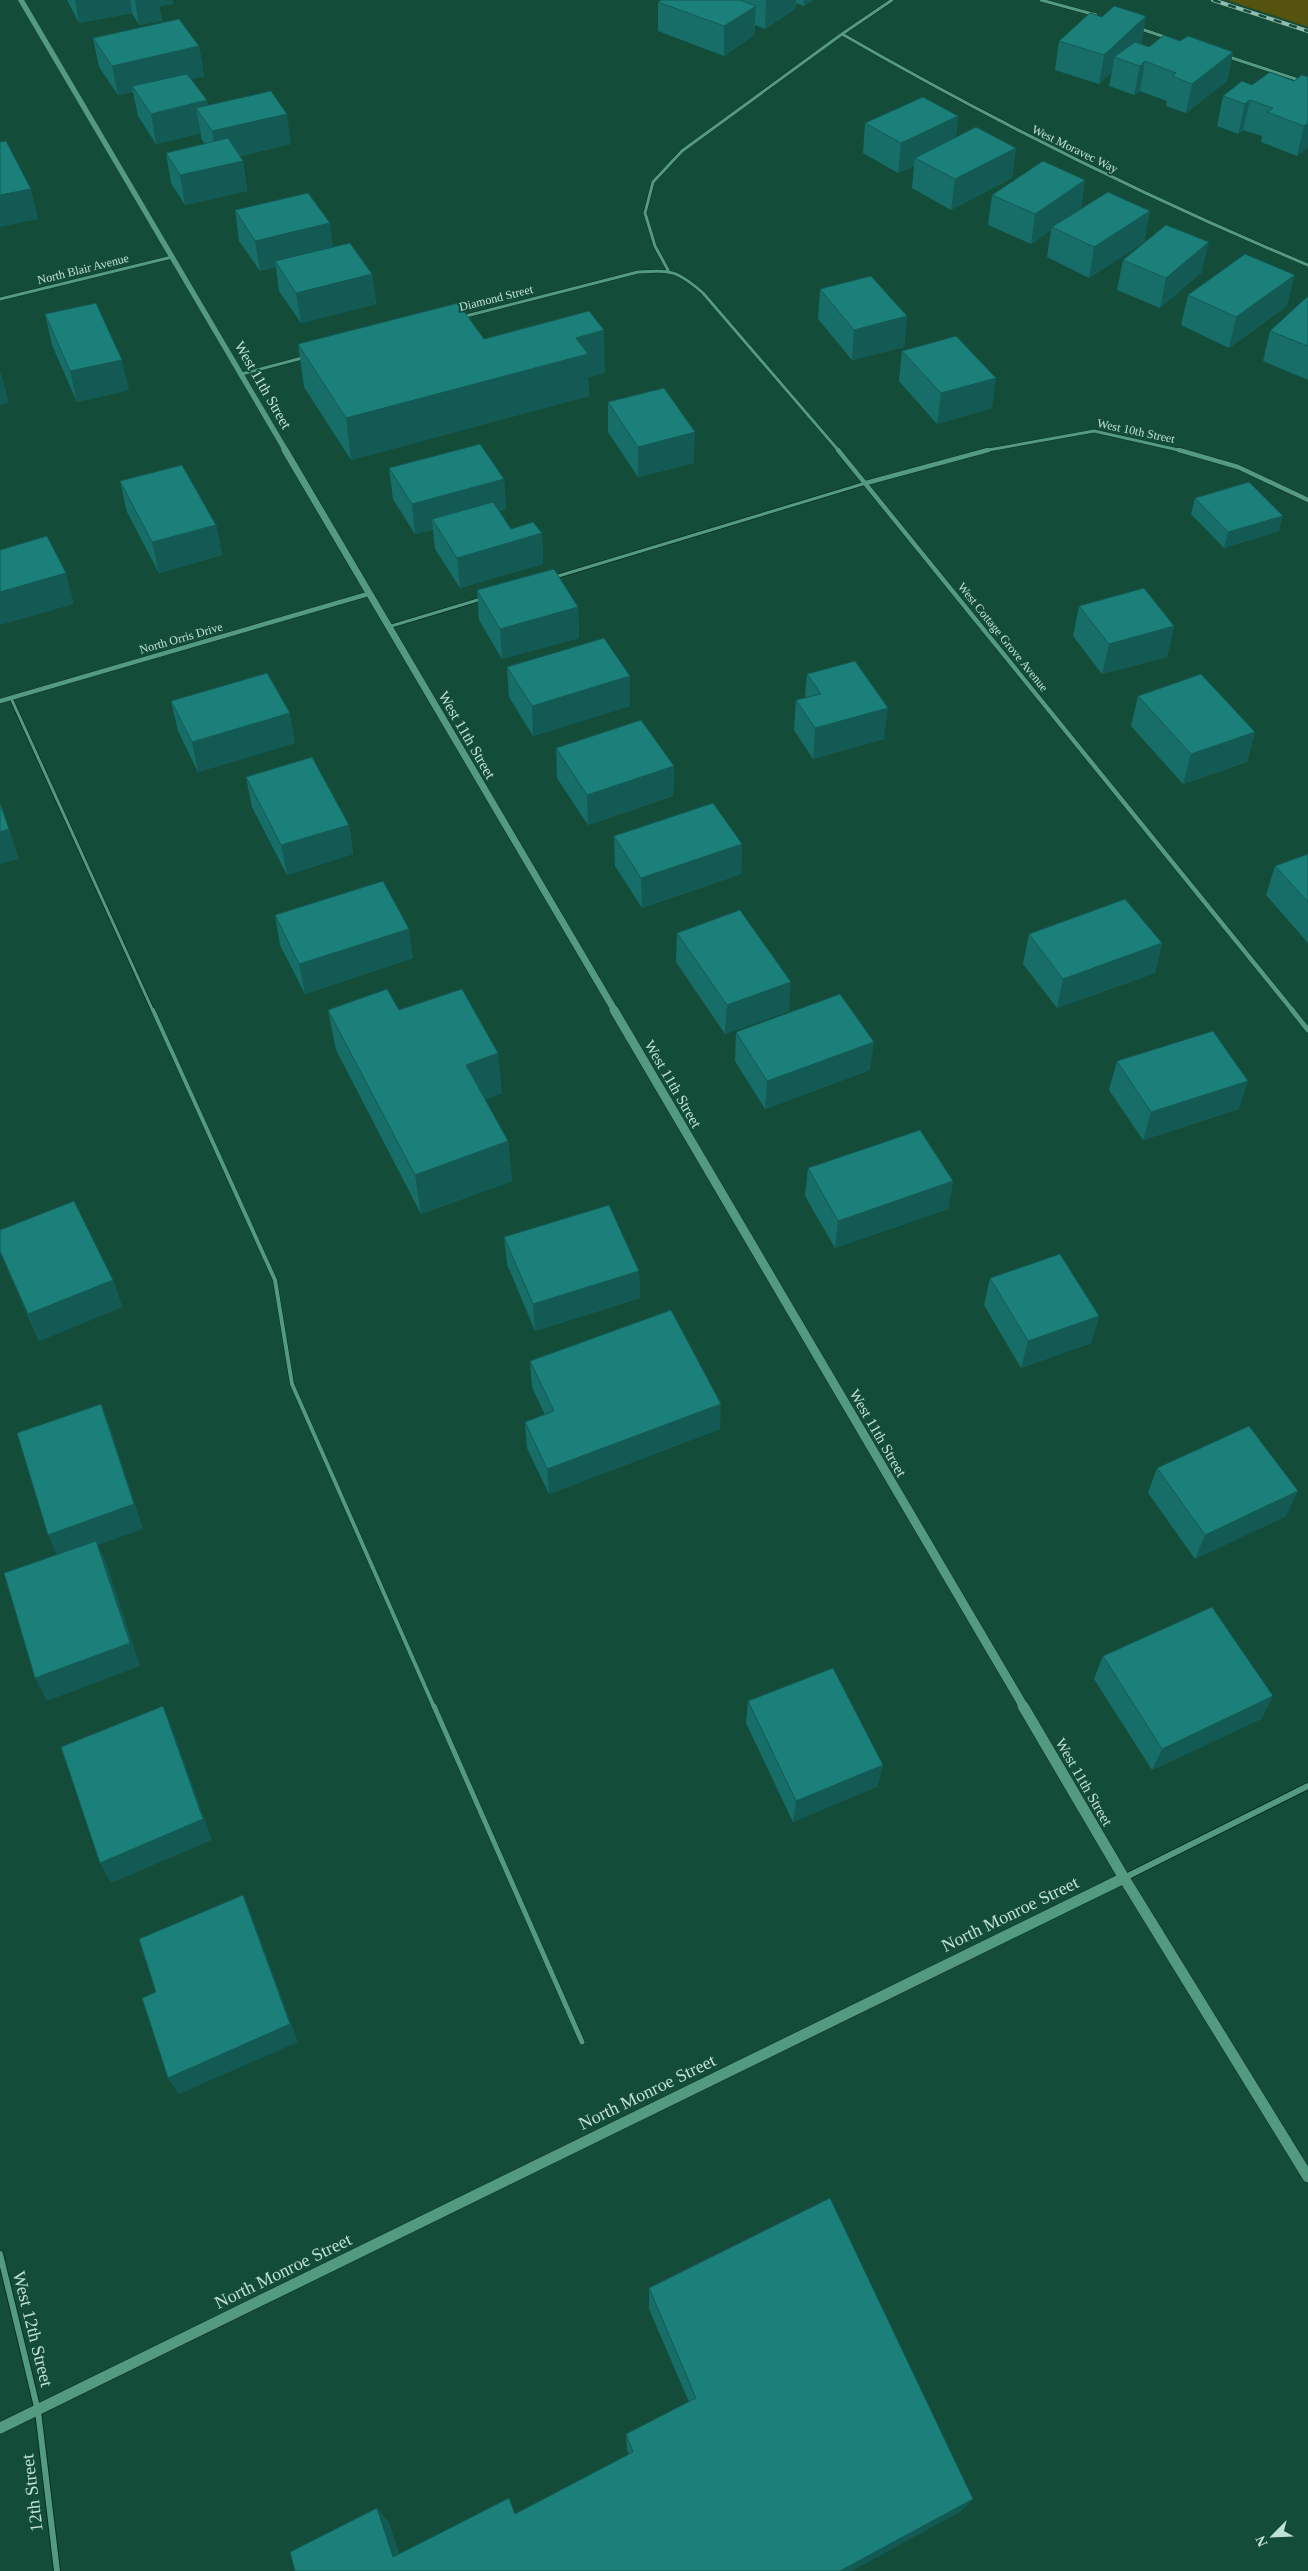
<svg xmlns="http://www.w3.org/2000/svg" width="1308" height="2571" font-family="Georgia,serif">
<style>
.green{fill:#55530e}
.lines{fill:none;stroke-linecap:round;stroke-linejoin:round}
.service-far2-casing{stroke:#083023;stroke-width:4.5}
.service-far1-casing{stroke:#083023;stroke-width:5}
.service-casing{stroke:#083023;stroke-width:6}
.minor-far3-casing{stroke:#083023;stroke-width:4}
.minor-far2-casing{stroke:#083023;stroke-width:5.5}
.minor-far1-casing{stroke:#083023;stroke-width:6}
.minor-casing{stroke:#083023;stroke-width:8}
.tertiary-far3-casing{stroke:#083023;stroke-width:6}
.tertiary-far2-casing{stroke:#083023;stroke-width:8}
.tertiary-far1-casing{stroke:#083023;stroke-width:10}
.tertiary-casing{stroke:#083023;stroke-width:12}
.service-far2{stroke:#539a80;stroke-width:3}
.service-far1{stroke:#539a80;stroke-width:4}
.service{stroke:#539a80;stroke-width:5}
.minor-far3{stroke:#539a80;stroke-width:3}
.minor-far2{stroke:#539a80;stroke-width:4.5}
.minor-far1{stroke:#539a80;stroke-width:5}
.minor{stroke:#539a80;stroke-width:6}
.tertiary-far3{stroke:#539a80;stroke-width:5.5}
.tertiary-far2{stroke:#539a80;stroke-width:7}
.tertiary-far1{stroke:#539a80;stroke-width:9}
.tertiary{stroke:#539a80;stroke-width:11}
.rail-casing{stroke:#94bcad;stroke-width:4}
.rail{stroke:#144c3a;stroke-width:2.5;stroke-dasharray:8;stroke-linecap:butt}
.wall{fill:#176e68}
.shaded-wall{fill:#135a55}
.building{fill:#1b8079;stroke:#135a55}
.labels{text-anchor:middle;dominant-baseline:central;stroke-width:4;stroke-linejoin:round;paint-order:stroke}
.far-street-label{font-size:12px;fill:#c0e2d4;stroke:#144c3a}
.street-label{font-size:15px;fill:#c0e2d4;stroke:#144c3a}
.near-street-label{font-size:18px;fill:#c0e2d4;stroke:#144c3a}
</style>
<rect width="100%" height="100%" fill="#144c3a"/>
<!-- green -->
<path class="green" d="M1227,0h81v27z"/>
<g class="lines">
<defs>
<path id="service-far2" d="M555,577l311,-94
M388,627l93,-28
M11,698l142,313"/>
<path id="service-far1" d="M153,1010l122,270 17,104 142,323"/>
<path id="service" d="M434,1706l148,336"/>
<path id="minor-far3" d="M1041,0l55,15
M1138,28l30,10
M842,34l50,-34
M1226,56l82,27
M668,270l-13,-24 -10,-33 8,-31 29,-31 160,-117c151,87 305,164 466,231
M0,299l172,-42
M462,317l176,-45c33,-2 39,-2 65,21l136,158
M242,374l64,-17
M983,451l111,-20 89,20"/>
<path id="minor-far2" d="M838,450l455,561
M1179,450l59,17 70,33
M866,483l122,-33
M0,701l368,-107"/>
<path id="minor-far1" d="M1292,1010l16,20"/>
<path id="minor" d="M1124,1878l184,-92
M0,2254l38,157 19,160"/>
<path id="tertiary-far3" d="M21,0l265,451"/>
<path id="tertiary-far2" d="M285,450l330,561"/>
<path id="tertiary-far1" d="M614,1010l410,697"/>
<path id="tertiary" d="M1023,1706l101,172 184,299
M0,2428l1124,-550"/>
</defs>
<!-- service-far2 casing -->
<use href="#service-far2" class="service-far2-casing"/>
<!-- service-far1 casing -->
<use href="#service-far1" class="service-far1-casing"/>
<!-- service casing -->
<use href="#service" class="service-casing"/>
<!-- minor-far3 casing -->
<use href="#minor-far3" class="minor-far3-casing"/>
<!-- minor-far2 casing -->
<use href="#minor-far2" class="minor-far2-casing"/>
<!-- minor-far1 casing -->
<use href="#minor-far1" class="minor-far1-casing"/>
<!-- minor casing -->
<use href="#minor" class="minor-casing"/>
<!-- tertiary-far3 casing -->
<use href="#tertiary-far3" class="tertiary-far3-casing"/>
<!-- tertiary-far2 casing -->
<use href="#tertiary-far2" class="tertiary-far2-casing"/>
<!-- tertiary-far1 casing -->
<use href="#tertiary-far1" class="tertiary-far1-casing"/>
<!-- tertiary casing -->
<use href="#tertiary" class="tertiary-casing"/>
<!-- service-far2 -->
<use href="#service-far2" class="service-far2"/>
<!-- service-far1 -->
<use href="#service-far1" class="service-far1"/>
<!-- service -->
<use href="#service" class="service"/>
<!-- minor-far3 -->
<use href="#minor-far3" class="minor-far3"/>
<!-- minor-far2 -->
<use href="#minor-far2" class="minor-far2"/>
<!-- minor-far1 -->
<use href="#minor-far1" class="minor-far1"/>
<!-- minor -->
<use href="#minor" class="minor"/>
<!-- tertiary-far3 -->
<use href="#tertiary-far3" class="tertiary-far3"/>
<!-- tertiary-far2 -->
<use href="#tertiary-far2" class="tertiary-far2"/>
<!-- tertiary-far1 -->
<use href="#tertiary-far1" class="tertiary-far1"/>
<!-- tertiary -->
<use href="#tertiary" class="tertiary"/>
<defs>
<path id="rail" d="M1213,0l95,31"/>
</defs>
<!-- rail casing -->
<use href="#rail" class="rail-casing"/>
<!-- rail -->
<use href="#rail" class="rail"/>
</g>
<!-- wall -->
<path class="wall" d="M67,0h105l1,4 -14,2 3,15 -23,4 -7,-12 -53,10z
M661,0h152l-9,6 -8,-3 -1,6 -30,20 -10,-4 -1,10 -30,21 -66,-25v-29z
M1146,16l-5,28 8,3 31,-6 53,11 -6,29 -41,32 -20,-7 1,-5 -27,-10 -6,4 -25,-9 3,-14 -13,12 -44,-14 4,-29 43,-24z
M93,38l106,8 5,30 -13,3 17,26 83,39 -51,12 3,5 4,30 -62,14 -14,-22 -5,-30 39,-9 -4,-6v-5l-45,11 -18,-28 -5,-24 -15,3 -19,-28z
M1308,77v70l-11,9 -36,-14 1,-6 -19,-6 -5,4 -21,-8 6,-30 29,-11 42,-4z
M958,116l-2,21 60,11 -4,30 -61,32 -39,-22 2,-22 -16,7 -35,-20 2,-30z
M1085,180l-4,28 69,3 -6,31 -55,36 -42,-21 4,-27 -20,14 -43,-19 4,-30z
M235,210l98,37 39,27 4,30 -75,19 -22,-32 -3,-24 -16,4 -21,-30z
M1123,260l79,12 -42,36 -43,-18z
M820,289l87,27 -3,31 -52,13 -34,-41z
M1188,295l99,11 -58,42 -48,-23z
M1308,296v84l-45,-19 7,-30z
M45,314l84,76 -52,12 -25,-57z
M484,339l121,34 -17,4 1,19 -238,64 -47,-73 -6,-43z
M902,351l90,57 -55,16 -38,-43z
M608,402l86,61 -56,14 -30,-45z
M389,468l115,11 2,30 -7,2 12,18 31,4 1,31 -83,24 -25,-39 -2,-19 -18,4 -22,-35z
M120,481l96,44 6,30 -63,18 -32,-61z
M1195,498l84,33 -55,17 -33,-34z
M477,590l101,17 1,31 -77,21 -23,-39z
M1079,606l95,20 -7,31 -65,17 -29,-38z
M507,667l123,9v30l-97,30 -24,-39z
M807,674l77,65 -71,20 -19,-29 2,-30 9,-2z
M1138,696l117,36 -8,30 -64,22 -52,-58z
M171,701l124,42 -97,29 -20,-41z
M556,748l118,18 -1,30 -85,29 -31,-47z
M246,777l103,48 4,29 -66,21 -35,-68z
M614,836l128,8 -1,30 -99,34 -27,-42z
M1308,854v89l-42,-48 9,-29z
M275,915l138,43 -108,36 -25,-49z
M677,933l112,78 -64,23 -49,-72z
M1029,934l133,9 -7,30 -98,35 -34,-44z
M328,1010h71l103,83 -17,6 23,42 4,40 -91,33 -85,-164z
M736,1032l134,38 -105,39 -30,-48z
M1117,1061l122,48 -96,31 -34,-50z
M808,1168l145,13 -5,28 -113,39 -30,-52z
M0,1230l113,50 9,27 -83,34 -39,-89z
M504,1237l135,34 1,27 -105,33 -28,-67z
M990,1278l109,38 -8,27 -70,25 -37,-63z
M530,1361l190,68 -171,65 -22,-46 -2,-26 20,-7 -13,-28z
M1157,1468l129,48 -91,43 -47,-66z
M1103,1656l170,40 -12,23 -109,51 -58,-91z
M748,1701l130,85 -85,36 -47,-99z
M649,2288l311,224 -665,59 93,-50 11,33 117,-40 113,-60 -2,-4 -1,-16 63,-32 -40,-93z"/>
<!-- shaded-wall -->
<path class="shaded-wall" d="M75,0h55l2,13 -53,10z
M135,0h37l1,4 -14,2 3,15 -23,4z
M766,0h30l-1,9 -30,20z
M804,0h9l-9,6z
M756,6l-2,29 -30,21v-30z
M1146,16l-5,30 -27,11 -2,15 -13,12 5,-29z
M199,46l5,30 -69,15 -3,-5 1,6 -15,3 -6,-29z
M1233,52l-6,29 -41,32 6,-29z
M1145,61l-5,30 -6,4 6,-29z
M207,100l5,30 -16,-22 5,25 -45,11 -5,-30z
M1250,100l-7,30 -5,4 7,-30z
M287,114l4,30 -74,17 -5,-30z
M958,116l-3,30 -40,12 -1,8 -16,7 3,-30z
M1308,123v24l-11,9 7,-30z
M1016,148l-4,30 -61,32 4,-31z
M243,161l4,30 -62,14 -5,-30z
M1085,180l-4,30 -29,17 -1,3 -20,14 4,-30z
M31,189l7,30 -38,8v-32z
M1150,211l-6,31 -55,36 5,-31z
M330,223l4,30 -59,8 1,6 -16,4 -5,-30z
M1209,242l-7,30 -42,36 6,-30z
M372,274l4,30 -75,19 -5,-30z
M1295,275l-8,31 -58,42 7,-31z
M907,316l-3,31 -52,13 2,-30z
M604,330l1,43 -17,4 1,19 -238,64 -5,-42 230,-80z
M122,360l7,30 -52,12 -7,-31z
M0,372h1l8,31 -9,2z
M996,378l-4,30 -55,16 4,-31z
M695,432l-1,31 -56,14v-30z
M504,479l2,30 -68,19 -6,-9 1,11 -18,4 -3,-30z
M1283,516l-4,15 -55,17 4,-16z
M216,525l6,30 -63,18 -7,-31z
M542,533l1,31 -83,24 -3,-30z
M66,573l8,31 -74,21v-33z
M578,607l1,31 -77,21 -2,-30z
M1174,626l-7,31 -65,17 7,-30z
M630,676v30l-97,30 -1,-30z
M888,708l-4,31 -71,20 2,-31z
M290,713l5,30 -97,29 -6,-30z
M1255,732l-8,30 -64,22 8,-30z
M674,766l-1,30 -85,29 -1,-30z
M349,825l4,29 -66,21 -6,-30z
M9,829l10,30 -19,5v-32z
M742,844l-1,30 -99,34 -1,-30z
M409,929l4,29 -108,36 -6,-30z
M1162,943l-7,30 -98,35 6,-29z
M791,982l-2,29 -64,23 2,-29z
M874,1042l-4,28 -105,39 2,-28z
M498,1053l4,40 -31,12 -5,-40z
M1248,1081l-9,28 -96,31 8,-28z
M508,1141l4,40 -91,33 -6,-39z
M953,1181l-5,28 -113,39 3,-27z
M639,1271l1,27 -105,33 -2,-27z
M113,1280l9,27 -83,34 -11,-27z
M1099,1316l-8,27 -70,25 7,-27z
M101,1404l10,26 32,99 -45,16 9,20 33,101 -93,35 -12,-23 24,-119 -11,-24z
M721,1404l-1,25 -171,65 -2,-25z
M1298,1491l-12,25 -91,43 10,-24z
M1273,1696l-12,23 -109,51 10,-21z
M163,1706l9,22 40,112 -101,43 -11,-20z
M883,1765l-5,21 -85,36 3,-21z
M243,1895l8,19 47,128 -119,52 -11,-16z
M973,2499l-13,13 -108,59h-12z
M377,2508l11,13 16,47 -11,-11z"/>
<!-- building -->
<path class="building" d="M661,0h79l16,6 -32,20 -66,-24z
M1114,6l32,10 -42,39 -45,-14 31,-28 12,4z
M179,19l20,27 -87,20 -19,-28z
M1164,35l16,6 8,-5 45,16 -41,32 -20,-8 4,-3 -31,-12 -5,5 -26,-9 21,-15 14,5z
M1270,72l24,9 8,-6 6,2v46l-4,3 -37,-14 6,-4 -23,-8 -5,4 -22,-8 19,-15 10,4z
M187,74l20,26 -56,14 -19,-28z
M271,91l16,23 -75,17 -16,-23z
M923,97l35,19 -57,27 -36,-20z
M976,127l40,21 -61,31 -40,-21z
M228,138l15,23 -63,14 -14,-22z
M6,141l25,48 -31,6v-53z
M1043,161l42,19 -50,34 -43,-19z
M1108,192l42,19 -56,36 -42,-20z
M308,193l22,30 -75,18 -20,-31z
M1166,225l43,17 -43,36 -43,-18z
M350,243l22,31 -76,19 -21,-32z
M1245,254l50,21 -59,42 -48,-22z
M871,276l36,40 -53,14 -34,-41z
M1308,296v50l-38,-15z
M96,303l26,57 -52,11 -25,-57z
M458,303l26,36 105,-28 15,19 -28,8 12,16 -242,64 -48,-74z
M956,336l40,42 -55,15 -39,-42z
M664,388l31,44 -57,15 -30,-45z
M480,444l24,35 -92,25 -23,-36z
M182,465l34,60 -64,17 -32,-61z
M1249,482l34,34 -55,16 -33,-34z
M493,502l18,27 22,-7 9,11 -85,25 -25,-39z
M47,536l19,37 -66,19v-42z
M554,569l24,38 -78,22 -23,-39z
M1144,588l30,38 -65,18 -30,-38z
M604,638l26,38 -98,30 -25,-39z
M855,661l33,47 -73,20 -19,-28 25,-6 -14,-20z
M267,673l23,40 -98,29 -21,-41z
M1201,674l54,58 -64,22 -53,-58z
M641,720l33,46 -87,29 -31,-47z
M312,757l37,68 -68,20 -35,-68z
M0,803l9,26 -9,3z
M713,803l29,41 -101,34 -27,-42z
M1308,854v48l-33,-36z
M383,881l26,48 -110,35 -24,-49z
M1125,899l37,44 -99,36 -34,-45z
M740,910l51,72 -64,23 -50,-72z
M387,989l12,21 63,-21 36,64 -32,12 42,76 -93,34 -87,-165z
M840,994l34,48 -107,39 -31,-49z
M1213,1031l35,50 -97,31 -34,-51z
M920,1130l33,51 -115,40 -30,-53z
M74,1201l39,79 -85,34 -28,-63v-21z
M609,1205l30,66 -106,33 -29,-67z
M1060,1254l39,62 -71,25 -38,-63z
M671,1310l50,94 -174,65 -22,-47 29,-11 -24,-50z
M101,1404l33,100 -86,31 -31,-102z
M1249,1426l49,65 -93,44 -48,-67z
M96,1541l34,102 -95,35 -31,-105z
M1212,1607l61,89 -111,53 -59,-93z
M833,1668l50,97 -87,36 -48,-100z
M163,1706l40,113 -103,44 -39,-116z
M243,1895l47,129 -122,54 -26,-80 14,-6 -17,-53z
M830,2198l143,301 -133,72h-545l-5,-19 87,-44 16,49 116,-59 6,16 118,-62 -7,-18 70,-36 -47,-110z"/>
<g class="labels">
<!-- far-street labels -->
<g class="far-street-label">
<text transform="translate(1075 149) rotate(26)">West Moravec Way</text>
<text transform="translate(83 269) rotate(-14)">North Blair Avenue</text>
<text transform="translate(496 298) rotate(-14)">Diamond Street</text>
<text transform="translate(1136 431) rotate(12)">West 10th Street</text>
<text transform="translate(1003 637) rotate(51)">West Cottage Grove Avenue</text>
<text transform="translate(181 638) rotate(-16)">North Orris Drive</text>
</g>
<!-- street labels -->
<g class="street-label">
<text transform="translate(263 385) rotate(60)">West 11th Street</text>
<text transform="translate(467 735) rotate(60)">West 11th Street</text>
<text transform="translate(673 1084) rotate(60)">West 11th Street</text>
<text transform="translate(878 1433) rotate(60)">West 11th Street</text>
<text transform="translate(1084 1782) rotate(60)">West 11th Street</text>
</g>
<!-- near-street labels -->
<g class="near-street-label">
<text transform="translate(1010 1914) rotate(-26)">North Monroe Street</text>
<text transform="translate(647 2092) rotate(-26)">North Monroe Street</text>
<text transform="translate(283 2271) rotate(-26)">North Monroe Street</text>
<text transform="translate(33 2329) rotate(76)">West 12th Street</text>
<text transform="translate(32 2493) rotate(-97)">12th Street</text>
</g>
</g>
<!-- north arrow -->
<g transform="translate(1273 2536) rotate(246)" stroke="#144c3a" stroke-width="4" paint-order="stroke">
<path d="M0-4L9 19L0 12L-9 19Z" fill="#c0e2d4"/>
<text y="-8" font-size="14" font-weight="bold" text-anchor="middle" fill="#c0e2d4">N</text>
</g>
</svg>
